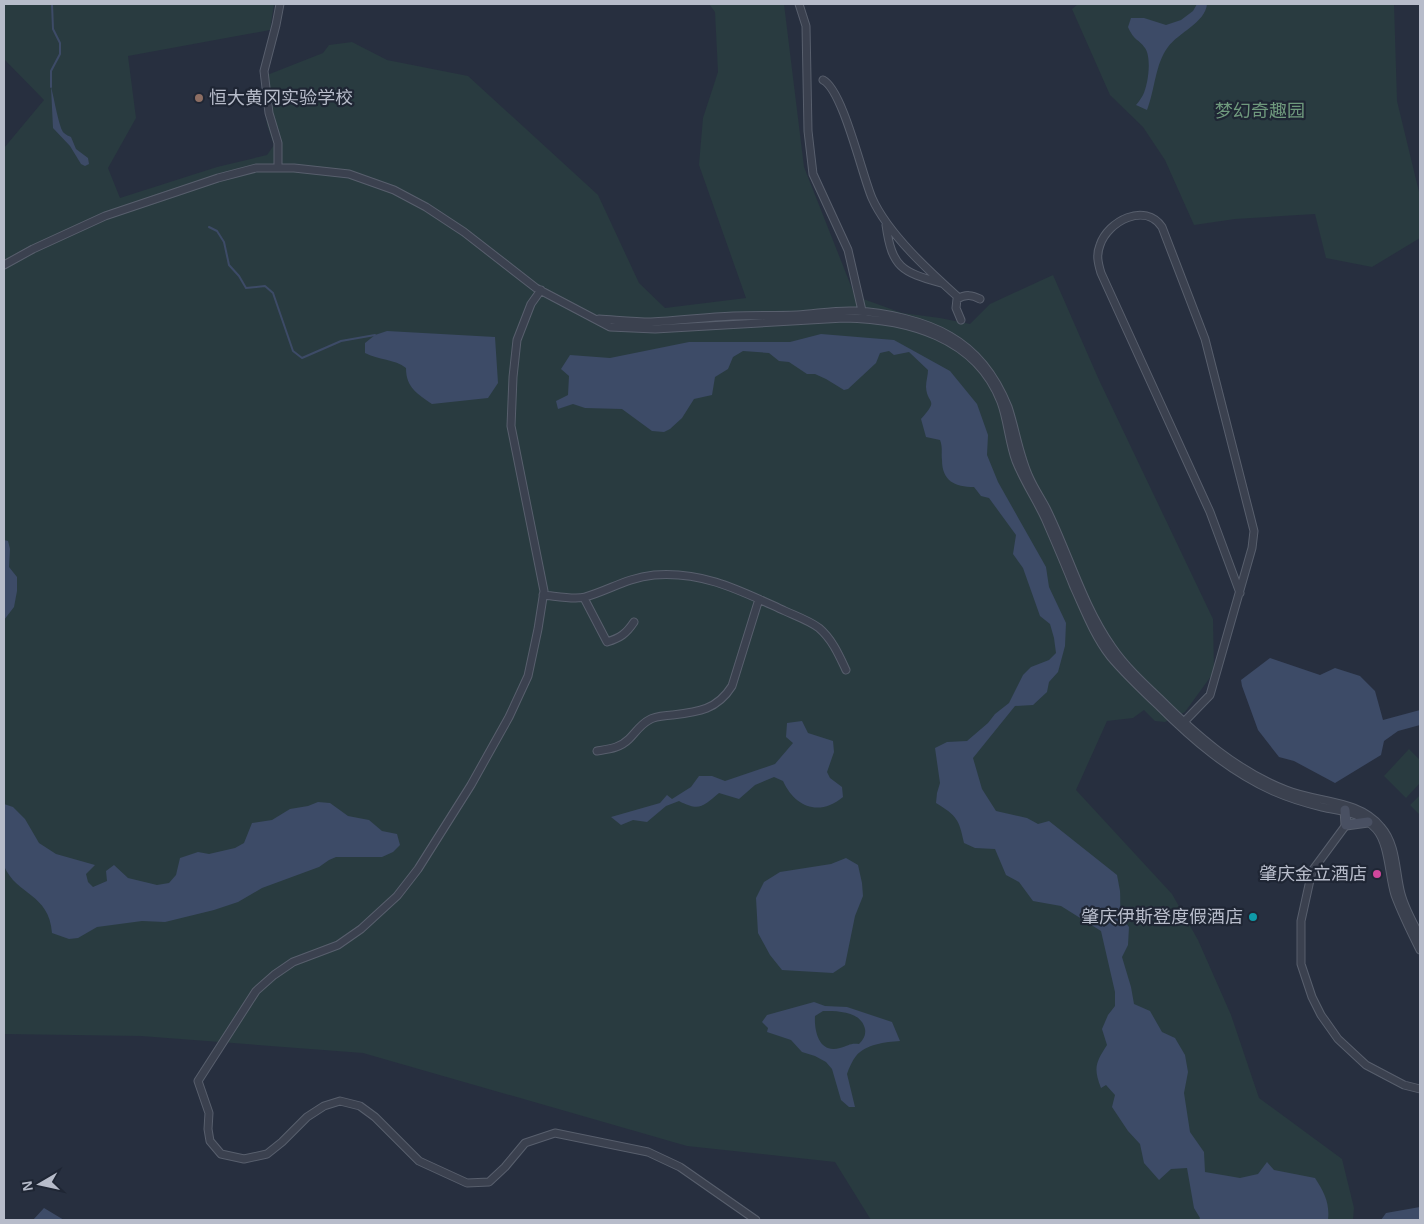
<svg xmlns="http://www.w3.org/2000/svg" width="1424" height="1224" font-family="Helvetica,'Noto Sans SC',sans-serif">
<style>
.green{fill:#293b40}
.water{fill:#3d4b67;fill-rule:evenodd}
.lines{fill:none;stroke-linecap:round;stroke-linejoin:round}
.stream{stroke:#3d4b67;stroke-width:2}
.street-casing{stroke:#585f6d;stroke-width:9}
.secondary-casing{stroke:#585f6d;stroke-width:11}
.street{stroke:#3b414f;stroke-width:7}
.secondary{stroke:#495062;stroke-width:9}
.education-dot{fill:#8d6e63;stroke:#1f2634;stroke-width:2}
.hotel-dot{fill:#d1479c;stroke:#1f2634;stroke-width:2}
.culture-dot{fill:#0f9aa8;stroke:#1f2634;stroke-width:2}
.labels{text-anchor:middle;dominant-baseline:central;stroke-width:4.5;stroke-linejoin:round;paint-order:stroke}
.poi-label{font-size:18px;fill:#b7bcca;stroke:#1f2634;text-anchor:end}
.park-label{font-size:18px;fill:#6f997d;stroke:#1f2634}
</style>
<rect width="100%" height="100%" fill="#272f3f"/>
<!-- green -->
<path class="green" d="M4,4h270l-4,26 -142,26 8,62 -28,50 12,30 97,-31 50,-12 7,-10 -7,-20 -5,-48 61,-24 6,-8 23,-3 35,18 81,16 130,119 41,88 26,25 81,-10 -47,-133 4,-47 15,-46 -3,-60 -6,-8h75l20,163 51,129 47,17 38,5 30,6 20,-20 63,-29 46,105 114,239 1,53 -29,40 -20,10 -10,-1 -11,-11 -11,8 -26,3 -31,69 96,104 26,46 33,75 28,83 83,61 12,49 -1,12h-482l-36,-58 -148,-16 -324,-93 -222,-17 -137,-2v-886l40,-48 -40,-41z
M1078,4h316l3,97 23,95v42l-48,29 -46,-9 -11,-44 -80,5 -41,6 -29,-65 -22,-33 -33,-32 -38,-86z
M1409,749l11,11v23l-14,15 -22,-22z
M1420,795v20l-10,-10z"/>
<!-- water -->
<path class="water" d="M1197,4h10c-2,19 -28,28 -39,43 -13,17 -13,43 -21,63l-11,-5c3,-3 5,-7 7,-10 5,-10 9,-37 2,-47 -6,-9 -11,-7 -17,-21l3,-9h13l22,7 15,-5 12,-9z
M51,87c3,10 8,42 13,46 2,2 5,3 7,4l5,12 12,9 1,6 -4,2 -4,-2 -11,-18 -17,-18z
M387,331l108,6 3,46 -10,15 -56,6c-14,-10 -26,-16 -26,-36 -11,-9 -28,-8 -41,-15v-10l10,-8z
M821,334l73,6 56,31 27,33 11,31 -1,20 11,27 48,85 3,20 17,36 -1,23 -7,26 -9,10 -2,10 -14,13 -18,1 -42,52 9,31 14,22 31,7 11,6 11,-3 68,54c1,5 2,11 3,16 1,16 -2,22 9,36l-1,18 -6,12 9,30 3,17 16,7 12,21 13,6 10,17 3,17 -4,21 6,39 14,20 1,20 35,6 18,-4 9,-12 7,8 41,8c9,14 15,25 13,42h-129l1,-2 -6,-10 -7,-40 -16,1 -12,11 -15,-17 -4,-19 -12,-13 -16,-24 3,-12 -9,-10 -5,3c-8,-20 -5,-26 6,-43l-5,-16 6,-14 7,-9v-14l-14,-61 -40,-25 -28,-5 -14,-19 -13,-7 -11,-26 -20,-1 -11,-5c-5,-24 -7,-27 -28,-40l1,-10 3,-10 -5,-35 12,-6 20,-1 21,-18 7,-9 14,-11 14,-28 8,-8 18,-7 7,-7 -2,-15 -4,-14 -10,-8 -17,-48 -10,-14 3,-19 -27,-37 -8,-2 -7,-9c-19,0 -32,-6 -32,-27 -1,-7 1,-12 -2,-20l-14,-3 -5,-18c19,-21 6,-14 5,-32 0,-6 2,-12 2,-17l-19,-18 -15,3 -5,-4 -9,2 -4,10 -28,26 -4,1 -18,-11 -11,-5h-8l-18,-12 -10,-1 -10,-8 -26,-2 -10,6 -5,12 -13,8 -3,18 -18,4 -12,19 -12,11 -6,3 -12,-1 -30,-22 -37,-1 -12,-4 -15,5 -2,-8 12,-6 1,-19 -8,-7 9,-14 40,3 79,-16h101z
M4,540l4,1 2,8 -1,18 8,10v14l-3,16 -10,13z
M1270,658l50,17 15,-7 25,8 15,15 8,29 37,-10v15l-22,6 -14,10 -3,14 -46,28 -41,-22 -15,-4 -21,-27 -16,-44 -1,-6z
M802,721l6,12 25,8 1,11 -7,20 3,6 12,9 1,10c-24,20 -48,10 -60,-16l-9,-4 -19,8 -16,14 -20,-6c-16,13 -19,19 -40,8l-13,5 -19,16 -14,-2 -12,5 -10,-8 49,-14 7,-8 5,4 19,-12 8,-11h13l13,5 50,-17 18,-21 -7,-6 1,-14z
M318,802l12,1 18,13 21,4 13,11 15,3 3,11 -7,7 -11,5h-46l-7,3 -10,7 -57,21 -24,14 -24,8 -49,12 -23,-1 -45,6 -19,11 -9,1 -17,-6c-3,-40 -35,-37 -48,-67 -2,-6 0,-52 0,-62l9,3 12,12 14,24 17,11 39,11 -9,9 2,8 5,5 14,-6 -1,-10 8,-6 14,13 29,7 12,-2 7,-8 4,-17 18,-6 11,2 26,-6 9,-5 8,-20 20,-3 18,-11 18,-3z
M846,858l12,7 4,18 1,13 -8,20 -10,49 -12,8 -51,-3 -12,-15 -12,-22 -2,-35 8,-16 16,-10 51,-8z
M814,1002l11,4 22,1 45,15 8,19c-15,1 -34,3 -44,15 -4,5 -7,12 -9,18l8,33h-6l-8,-7 -9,-31 -6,-7 -11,-6 -13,-4 -11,-12 -24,-8 1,-4 -6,-6 5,-7zM823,1011c15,0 38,0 42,18 1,6 -1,10 -6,15 -10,-1 -10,2 -19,4 -20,6 -26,-15 -25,-32z
M1420,1207v13h-39l5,-7z
M44,1208l20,12h-31z"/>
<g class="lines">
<!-- stream -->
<path class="stream" d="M51,87v-16l9,-17v-11l-7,-14 -1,-25
M209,227l8,4 7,11 5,23 10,11 7,12 19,-2 8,7 20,58 9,7 39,-17 34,-6"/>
<defs>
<path id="street" d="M799,4l7,22 2,105 5,43 35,76 15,65
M823,80c20,10 39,95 49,118 16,36 58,74 87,100
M278,167v-24l-9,-30 -5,-42 12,-46 4,-21
M886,225c6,43 16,47 55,58
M4,265l29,-16 72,-33 113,-38 38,-10h38l55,6 45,16 32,17 38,25 72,56 74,39 45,2 189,-11c63,1 132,19 157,84 7,19 8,40 15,59 8,20 20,38 29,57 10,23 20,46 29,69 11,24 20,48 36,69 15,18 32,34 49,50 34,34 70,65 114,85 16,7 32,12 49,16 22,5 37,4 54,22 13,14 13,47 19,66 7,19 16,37 25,55
M541,290l-10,14 -14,36 -4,37 -2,49 33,165 -6,38 -10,47 -19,41 -38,68 -53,84 -21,27 -36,33 -23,16 -45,17 -19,13 -18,16 -58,90 11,32 -1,16 2,12 11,13 23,5 23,-5 15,-12 25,-25 17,-11 16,-5 20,5 15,11 44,44 48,22 22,-1 16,-15 20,-24 30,-10 93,19 32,15 76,53
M599,319c17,1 35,3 52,3 27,-1 54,-5 82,-6 21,-1 42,0 64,-1 19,-1 38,-5 58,-4 29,1 70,10 95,25 28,16 46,41 58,71 8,24 11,49 22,72 5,11 12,21 17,31 22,45 36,96 65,137 13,19 30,35 47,51 37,37 78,73 127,92 32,13 72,9 95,37 16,18 14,45 20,67 4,15 12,29 19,42
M961,320l-5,-12 1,-9c9,-5 15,-4 23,0
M543,595c12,1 32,5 42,2 25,-7 41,-19 69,-22 50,-4 87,16 131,36 11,5 25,10 34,17 13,11 20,27 27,42
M584,598l23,44c13,-4 19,-8 27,-20
M1182,724l28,-29 42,-147 2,-17 -49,-192 -43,-112c-17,-25 -54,-6 -62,18 -4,10 -2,18 1,28l109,239 30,81
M597,751c12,-2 23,-3 32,-12 6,-6 12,-15 20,-19 6,-4 15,-4 23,-5 26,-3 45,-5 60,-29l27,-87
M1346,825l-34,46 -11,50v43l11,33 9,18 17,24 28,26 38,20 16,4"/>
<path id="secondary" d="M1345,810l1,15 22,-3"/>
</defs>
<!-- street casing -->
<use href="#street" class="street-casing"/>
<!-- secondary casing -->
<use href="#secondary" class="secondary-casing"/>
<!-- street -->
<use href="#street" class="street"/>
<!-- secondary -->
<use href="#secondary" class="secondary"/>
</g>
<!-- markers -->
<circle class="education-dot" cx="199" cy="98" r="5"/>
<circle class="hotel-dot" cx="1377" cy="874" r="5"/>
<circle class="culture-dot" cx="1253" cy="917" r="5"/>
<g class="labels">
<!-- poi labels -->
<g class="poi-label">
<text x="209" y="98" text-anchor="start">恒大黄冈实验学校</text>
<text x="1367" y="874">肇庆金立酒店</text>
<text x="1243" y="917">肇庆伊斯登度假酒店</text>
</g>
<!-- park labels -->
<g class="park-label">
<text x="1260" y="111">梦幻奇趣园</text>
</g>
</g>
<!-- border -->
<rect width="1424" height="1224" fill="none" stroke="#b7bcca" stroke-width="10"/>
<!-- north arrow -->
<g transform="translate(40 1184) rotate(261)" stroke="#1f2634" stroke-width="4" paint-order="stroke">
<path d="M0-4L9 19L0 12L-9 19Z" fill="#b7bcca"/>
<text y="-8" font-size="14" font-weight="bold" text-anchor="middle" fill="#b7bcca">N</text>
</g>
</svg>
